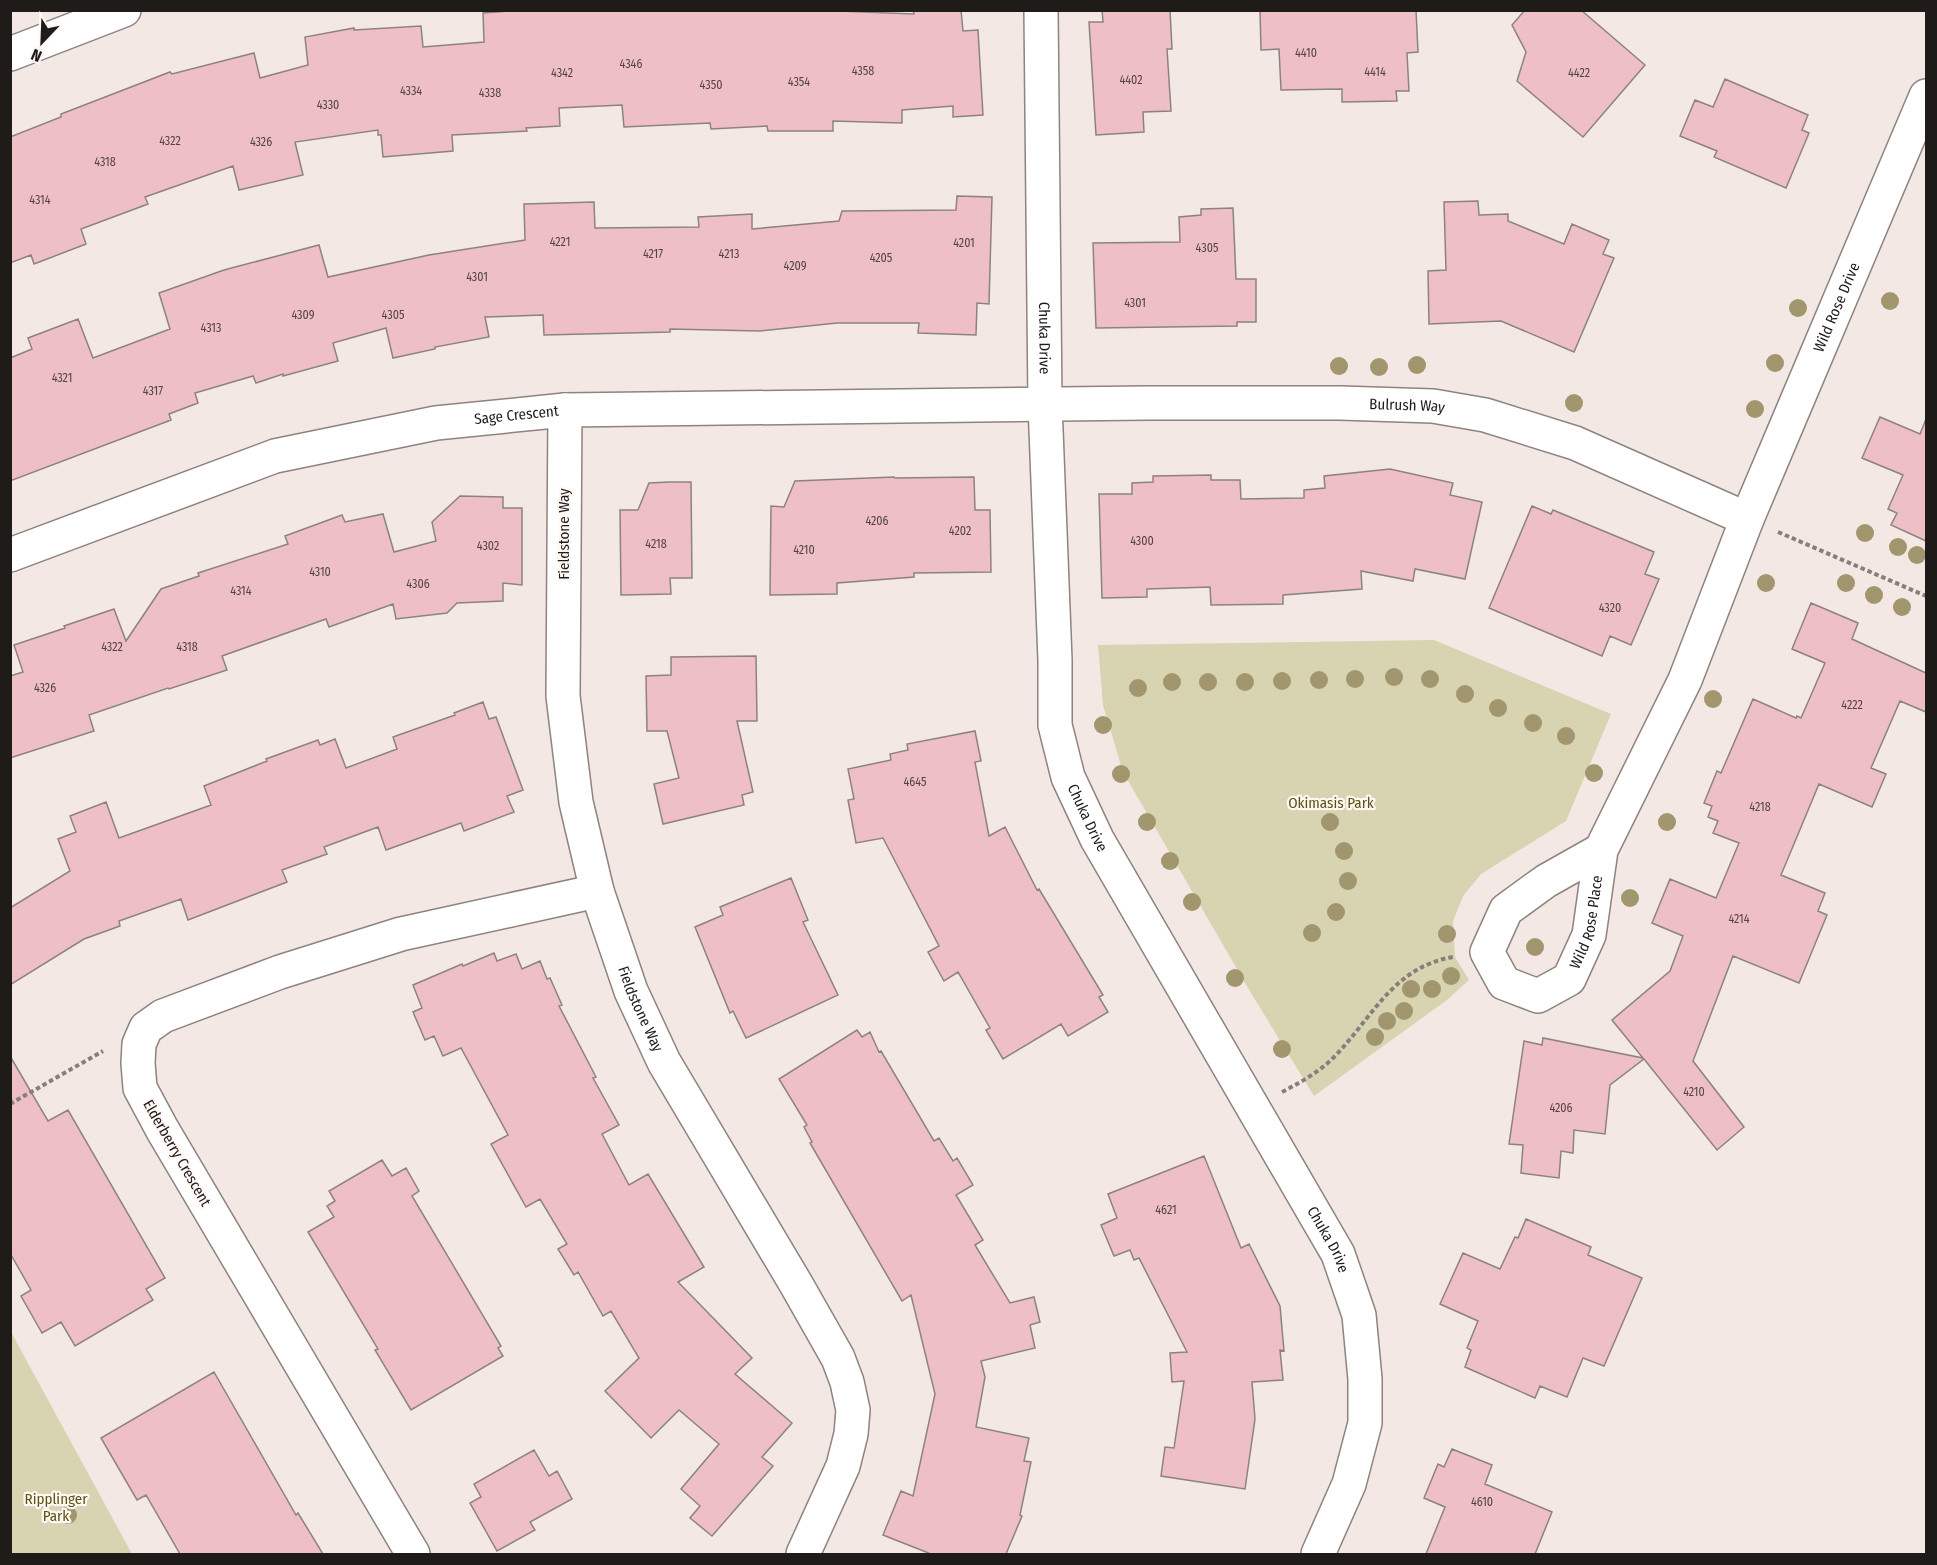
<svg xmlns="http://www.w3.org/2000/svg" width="1937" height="1565" font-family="'Fira Sans Condensed',sans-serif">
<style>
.green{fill:#d8d3b0}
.building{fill:#eebfc5;stroke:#8d8283;stroke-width:1.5}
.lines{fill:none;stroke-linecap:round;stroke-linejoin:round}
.street-casing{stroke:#8d837f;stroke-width:36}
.secondary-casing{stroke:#8d837f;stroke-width:36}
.path{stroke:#877f7c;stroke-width:4;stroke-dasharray:4.5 3;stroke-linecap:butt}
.street{stroke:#fff;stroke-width:33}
.secondary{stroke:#fff;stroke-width:33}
.tree{fill:#a1966e}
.labels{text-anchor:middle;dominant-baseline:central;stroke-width:4.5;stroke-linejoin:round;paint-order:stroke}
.number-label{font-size:12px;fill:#534444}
.street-label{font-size:15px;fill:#1f1b19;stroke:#fef7f4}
.park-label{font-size:15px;fill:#5d530e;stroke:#fef7f4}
</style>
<rect width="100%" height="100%" fill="#f4e8e4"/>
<!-- green -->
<path class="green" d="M1434,640l177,74 -45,107 -85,53 -18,22 -10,25 2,36 14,23 -22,20 -133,96 -66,-108 -125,-216 -20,-67 -5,-60z
M11,1332l121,222h-121z"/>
<!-- building -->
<path class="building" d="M525,10h288l101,4 -1,-4h48l2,21 15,-1 5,85 -30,2v-11l-51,4v13l-69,-2v10h-65l-1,-5 -56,3 -1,-6 -86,4 -2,-22 -63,3 1,18 -34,2 1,3 -75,4 1,16 -70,6 -2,-22h-3v-5l-83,12 8,33 -64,15 -6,-24 -88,31 3,7 -67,25 5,15 -52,20 -3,-9 -21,8v-126l51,-20v-3l109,-42 2,2 82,-21 6,25 48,-13 -3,-28 49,-9v2l67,-4 2,21 61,-5 -1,-29z
M1102,10h68l2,39h-5l4,62 -28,1 1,20 -48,3 -7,-113h14z
M1260,10h156l2,42 -11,1 2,38h-13l1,10 -55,1v-13l-61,1 -2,-41 -18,1z
M1525,10h56l64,55 -62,72 -66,-56 9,-29 -14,-27z
M1725,79l83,36 -6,15 7,3 -23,55 -72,-31 3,-6 -37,-15 15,-36 18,7z
M957,196l35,1 -3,107 -12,-1 -1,32 -58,-2 1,-10h-82l-77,8 -90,-2v3l-126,3 -1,-20 -58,2 4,20 -54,10v2l-42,9 -7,-30 -53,15 5,18 -55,15v-2l-27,9 -3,-7 -58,17 3,10 -29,11 2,6 -161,61v-123l22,-9 -4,-11 50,-19 15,39 77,-29 -11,-36 65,-23 95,-25 9,32 101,-22 96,-15 -1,-36 70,-2 1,26 104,-1 -1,-10 54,-3v15l87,-8 3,-10 114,-1z
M1478,201l1,14 29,-1v7l56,23 8,-20 37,16 -6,14 11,4 -40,94 -73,-31 -72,3 -1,-53 18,-1 -2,-68z
M1233,208l3,71h20v43h-19v4l-141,2 -3,-85 87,-1 -1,-25 22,-2v-6z
M1880,417l40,17 6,-15v122l-35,-16 6,-12 -9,-4 15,-34 -41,-17z
M1390,469l63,14 -3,12 32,7 -17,77 -50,-10 -2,12 -52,-10 1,18 -79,6v9l-72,1 -1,-18 -63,2v8l-45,1 -3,-104h33v-11l21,-1v-6l58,-1v5h29l1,19 63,-1v-8l21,-2 -1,-12z
M894,477l1,1 79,-1 1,33h15l1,62 -77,1v4l-77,6v11l-67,1 1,-89 13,1 11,-26z
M669,482h22l1,96h-22l1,16 -50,1 -1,-85h18l11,-27z
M460,496l43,1v11h19v77l-19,-2v18l-46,2 -10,10 -51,6 -3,-15 -64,23 -3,-8 -104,37 5,14 -58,19 -1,-1 -79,27 5,16 -84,27v-82l13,-4 -9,-27 51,-17 -1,-2 50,-17 12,32 35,-52 38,-13 -1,-3 90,-29 -3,-8 57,-21 3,7 38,-8 11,38 42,-11 -4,-19z
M1532,506l19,8 2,-4 101,42 -9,22 14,5 -28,66 -21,-9 -8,20 -113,-48z
M1811,603l47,20 -6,16 74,34v39l-26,-11 -29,67 15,6 -14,33 -53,-23 -38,91 44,18 -7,18 9,4 -28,68 -66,-27 -40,105 51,66 -27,23 -73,-91 -34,26 -5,49 -31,-4 -1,23 -12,-2 -2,27 -38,-5 2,-28 -14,-1 15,-103 18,4 1,-7 100,20 -31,-38 58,-49 13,-35 -31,-13 18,-44 46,19 23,-55 -26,-10 5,-12 -10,-4 4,-11 -8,-3 13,-32 4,2 32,-74 43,19 1,-2 4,2 24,-55 -33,-14z
M756,656l1,65h-20l16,71 -11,3 2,10 -81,19 -9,-40 25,-6 -12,-47h-20l-1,-55 25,-1v-18z
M483,702l6,17 7,-2 27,73 -16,6 7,16 -50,19 -3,-8 -75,27 -8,-23 -54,20 3,7 -45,16 5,12 -99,38 -7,-21 -62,22 1,5 -36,13 -74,46v-77l60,-37 -12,-32 18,-7 -6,-16 36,-14 13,36 92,-33 -7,-19 63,-25 -1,-2 52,-19 2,5 15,-6 11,29 51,-19 -4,-12 62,-22 -1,-2z
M975,731l6,30 -6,1 14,74 16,-9 32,63 2,-1 64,106 -4,2 9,15 -40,24 -7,-12 -58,35 -17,-29 4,-2 -32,-56 -14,9 -16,-29 11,-6 -56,-108 -27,5 -8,-43 6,-1 -6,-30 43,-9 -1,-6 18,-4 -1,-6z
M791,878l17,42 -5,2 35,73 -92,43 -13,-27 -3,2 -35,-86 28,-12 -3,-8z
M494,953l3,8 19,-7 6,15 18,-8 7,18 3,-1 12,27 -3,1 37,71 -3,1 26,47 -17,9 27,51 19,-11 56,93 -26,15 74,76 -17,16 57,49 -30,34 11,9 -61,70 -22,-18 10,-12 -19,-17 38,-45 -40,-34 -28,28 -46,-47 34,-33 -28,-47 -8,5 -25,-44 -4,3 -16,-26 9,-5 -27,-45 -14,8 -35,-63 17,-9 -47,-87 -18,8 -9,-20 -9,4 -12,-28 9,-4 -9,-23 49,-21 1,2z
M857,1030l5,7 8,-5 9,20 2,-1 53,90 5,-3 14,23 4,-3 16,27 -17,10 27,45 -8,5 35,58 24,-6 6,25 -10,3 5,23 -54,13 4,16 -9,50 53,11 -5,23 7,1 -11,53 2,1 -16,38h-75l-48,-19 18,-44 12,5 22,-102 -24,-99 -9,6 -92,-158 2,-1 -8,-15 3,-2 -28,-46z
M10,1056l38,65 20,-11 97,168 -19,11 7,11 -78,46 -14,-24 -19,11 -21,-37 10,-6 -21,-37z
M1204,1156l37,92 8,-4 31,62 4,45 -4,-1 3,30 -31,2 3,37 -10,70 -84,-13 4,-29 9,1 10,-67 -12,1 -2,-29 17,-1 -48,-94 -5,2 -4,-10 -16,6 -13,-31 16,-7 -9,-24z
M382,1160l10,16 14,-8 13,23 -7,5 89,150 -3,2 5,8 -92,54 -36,-60 3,-1 -70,-117 26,-15 -7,-11 8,-5 -6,-10z
M1526,1219l65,28 -3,8 54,23 -38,88 -21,-8 -16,39 -27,-11 -5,12 -70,-31 6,-17 -4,-2 11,-27 -38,-17 23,-51 37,16 15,-32 3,1z
M214,1372l82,143 2,-2 25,41h-143l-34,-59 -9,5 -36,-62z
M1452,1449l40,16 -7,19 67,28 -17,42h-109l19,-47 -21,-9 14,-34 6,3z
M534,1450l15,26 8,-5 15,28 -42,23 5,8 -38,21 -27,-48 11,-6 -7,-13z"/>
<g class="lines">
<defs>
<g id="street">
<path id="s1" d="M1041,10l4,394 10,256v65l13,52 29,62 241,415 21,61 6,64v44l-16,61 -31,70"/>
<path id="s2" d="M565,410l-2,286 13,106 21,89 34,100 33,71 132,222 42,74 9,24 6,28 -2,24 -8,32 -40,88"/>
<path id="s3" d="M10,555l265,-99 161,-33 129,-13 581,-7h194l93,3 52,9 90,28 172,76"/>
<path id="s4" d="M1601,850l-55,31 -40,29 -19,42 17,31 34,13 31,-17 20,-44 12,-85 84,-170 62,-161 179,-423"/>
<path d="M413,1554l-251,-425 -22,-41 -2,-25 1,-19 7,-16 17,-12 117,-44 121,-38 196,-43"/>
</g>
<path id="secondary" d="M10,54l114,-44"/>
</defs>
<!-- street casing -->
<use href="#street" class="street-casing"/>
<!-- secondary casing -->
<use href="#secondary" class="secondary-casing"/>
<!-- path -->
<path class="path" d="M1778,532l148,64
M1282,1092c19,-10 39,-21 54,-37 38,-40 58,-88 117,-98
M10,1104l93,-53"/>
<!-- street -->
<use href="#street" class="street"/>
<!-- secondary -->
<use href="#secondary" class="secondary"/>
</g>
<!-- trees -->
<g class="tree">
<circle cx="1890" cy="301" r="9"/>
<circle cx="1798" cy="308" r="9"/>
<circle cx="1775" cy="363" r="9"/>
<circle cx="1417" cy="365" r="9"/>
<circle cx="1339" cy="366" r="9"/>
<circle cx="1379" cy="367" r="9"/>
<circle cx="1574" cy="403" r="9"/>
<circle cx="1755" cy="409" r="9"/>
<circle cx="1865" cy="533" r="9"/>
<circle cx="1898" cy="547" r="9"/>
<circle cx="1917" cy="555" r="9"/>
<circle cx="1766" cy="583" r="9"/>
<circle cx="1846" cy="583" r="9"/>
<circle cx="1874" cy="595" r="9"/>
<circle cx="1902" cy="607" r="9"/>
<circle cx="1394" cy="677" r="9"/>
<circle cx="1355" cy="679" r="9"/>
<circle cx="1430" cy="679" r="9"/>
<circle cx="1319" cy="680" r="9"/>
<circle cx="1282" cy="681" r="9"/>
<circle cx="1172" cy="682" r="9"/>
<circle cx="1208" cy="682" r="9"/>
<circle cx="1245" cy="682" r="9"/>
<circle cx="1138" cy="688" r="9"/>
<circle cx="1465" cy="694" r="9"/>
<circle cx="1713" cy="699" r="9"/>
<circle cx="1498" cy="708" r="9"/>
<circle cx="1533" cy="723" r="9"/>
<circle cx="1103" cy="725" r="9"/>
<circle cx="1566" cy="736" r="9"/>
<circle cx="1594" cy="773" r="9"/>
<circle cx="1121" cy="774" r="9"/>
<circle cx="1147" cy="822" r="9"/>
<circle cx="1330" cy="822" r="9"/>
<circle cx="1667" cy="822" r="9"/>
<circle cx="1344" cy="851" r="9"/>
<circle cx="1170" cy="861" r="9"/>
<circle cx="1348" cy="881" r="9"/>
<circle cx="1630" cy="898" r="9"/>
<circle cx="1192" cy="902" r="9"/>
<circle cx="1336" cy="912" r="9"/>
<circle cx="1312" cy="933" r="9"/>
<circle cx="1447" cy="934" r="9"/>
<circle cx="1535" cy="947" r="9"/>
<circle cx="1451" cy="976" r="9"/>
<circle cx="1235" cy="978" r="9"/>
<circle cx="1411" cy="989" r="9"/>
<circle cx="1432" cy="989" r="9"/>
<circle cx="1404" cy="1011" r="9"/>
<circle cx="1387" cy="1021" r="9"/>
<circle cx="1375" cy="1037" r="9"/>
<circle cx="1282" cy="1049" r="9"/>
<circle cx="68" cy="1515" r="9"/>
</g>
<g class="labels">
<!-- number labels -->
<g class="number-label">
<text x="1306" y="53">4410</text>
<text x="631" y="64">4346</text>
<text x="863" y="71">4358</text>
<text x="1375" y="72">4414</text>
<text x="562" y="73">4342</text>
<text x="1579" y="73">4422</text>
<text x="1131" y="80">4402</text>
<text x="799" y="82">4354</text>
<text x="711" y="85">4350</text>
<text x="411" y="91">4334</text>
<text x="490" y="93">4338</text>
<text x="328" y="105">4330</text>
<text x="170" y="141">4322</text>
<text x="261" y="142">4326</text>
<text x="105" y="162">4318</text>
<text x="40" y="200">4314</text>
<text x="560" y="242">4221</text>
<text x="964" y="243">4201</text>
<text x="1207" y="248">4305</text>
<text x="653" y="254">4217</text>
<text x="729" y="254">4213</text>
<text x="881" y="258">4205</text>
<text x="795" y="266">4209</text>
<text x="477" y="277">4301</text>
<text x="1135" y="303">4301</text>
<text x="303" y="315">4309</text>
<text x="393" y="315">4305</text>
<text x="211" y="328">4313</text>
<text x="62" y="378">4321</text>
<text x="153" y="391">4317</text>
<text x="877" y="521">4206</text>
<text x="960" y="531">4202</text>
<text x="1142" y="541">4300</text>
<text x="656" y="544">4218</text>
<text x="488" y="546">4302</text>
<text x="804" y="550">4210</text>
<text x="320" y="572">4310</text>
<text x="418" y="584">4306</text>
<text x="241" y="591">4314</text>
<text x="1610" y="608">4320</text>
<text x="112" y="647">4322</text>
<text x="187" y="647">4318</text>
<text x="45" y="688">4326</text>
<text x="1852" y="705">4222</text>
<text x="915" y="782">4645</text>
<text x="1760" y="807">4218</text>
<text x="1739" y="919">4214</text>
<text x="1694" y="1092">4210</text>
<text x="1561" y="1108">4206</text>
<text x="1166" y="1210">4621</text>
<text x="1482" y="1502">4610</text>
</g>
<!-- street labels -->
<g class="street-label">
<text stroke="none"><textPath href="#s4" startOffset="992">Wild Rose Drive</textPath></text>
<text stroke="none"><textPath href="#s1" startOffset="328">Chuka Drive</textPath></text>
<text stroke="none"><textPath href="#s3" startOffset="1419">Bulrush Way</textPath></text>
<text stroke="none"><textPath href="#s3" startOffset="528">Sage Crescent</textPath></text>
<text transform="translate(564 534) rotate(-90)">Fieldstone Way</text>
<text stroke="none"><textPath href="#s1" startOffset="814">Chuka Drive</textPath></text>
<text stroke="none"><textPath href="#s4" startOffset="326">Wild Rose Place</textPath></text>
<text stroke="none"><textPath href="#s2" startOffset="610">Fieldstone Way</textPath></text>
<text transform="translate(177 1153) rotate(60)">Elderberry Crescent</text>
<text stroke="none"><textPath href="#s1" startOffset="1300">Chuka Drive</textPath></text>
</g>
<!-- park labels -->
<g class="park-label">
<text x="1331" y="803">Okimasis Park</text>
<text x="56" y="1499">Ripplinger<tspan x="56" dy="17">Park</tspan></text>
</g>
</g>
<!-- border -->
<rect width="1937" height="1565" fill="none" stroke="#1f1b19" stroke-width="24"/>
<!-- north arrow -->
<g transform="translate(42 42) rotate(203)" stroke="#fef7f4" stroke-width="4.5" paint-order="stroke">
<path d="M0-4.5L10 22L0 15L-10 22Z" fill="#1f1b19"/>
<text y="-9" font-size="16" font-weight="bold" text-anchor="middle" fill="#1f1b19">N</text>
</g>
</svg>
